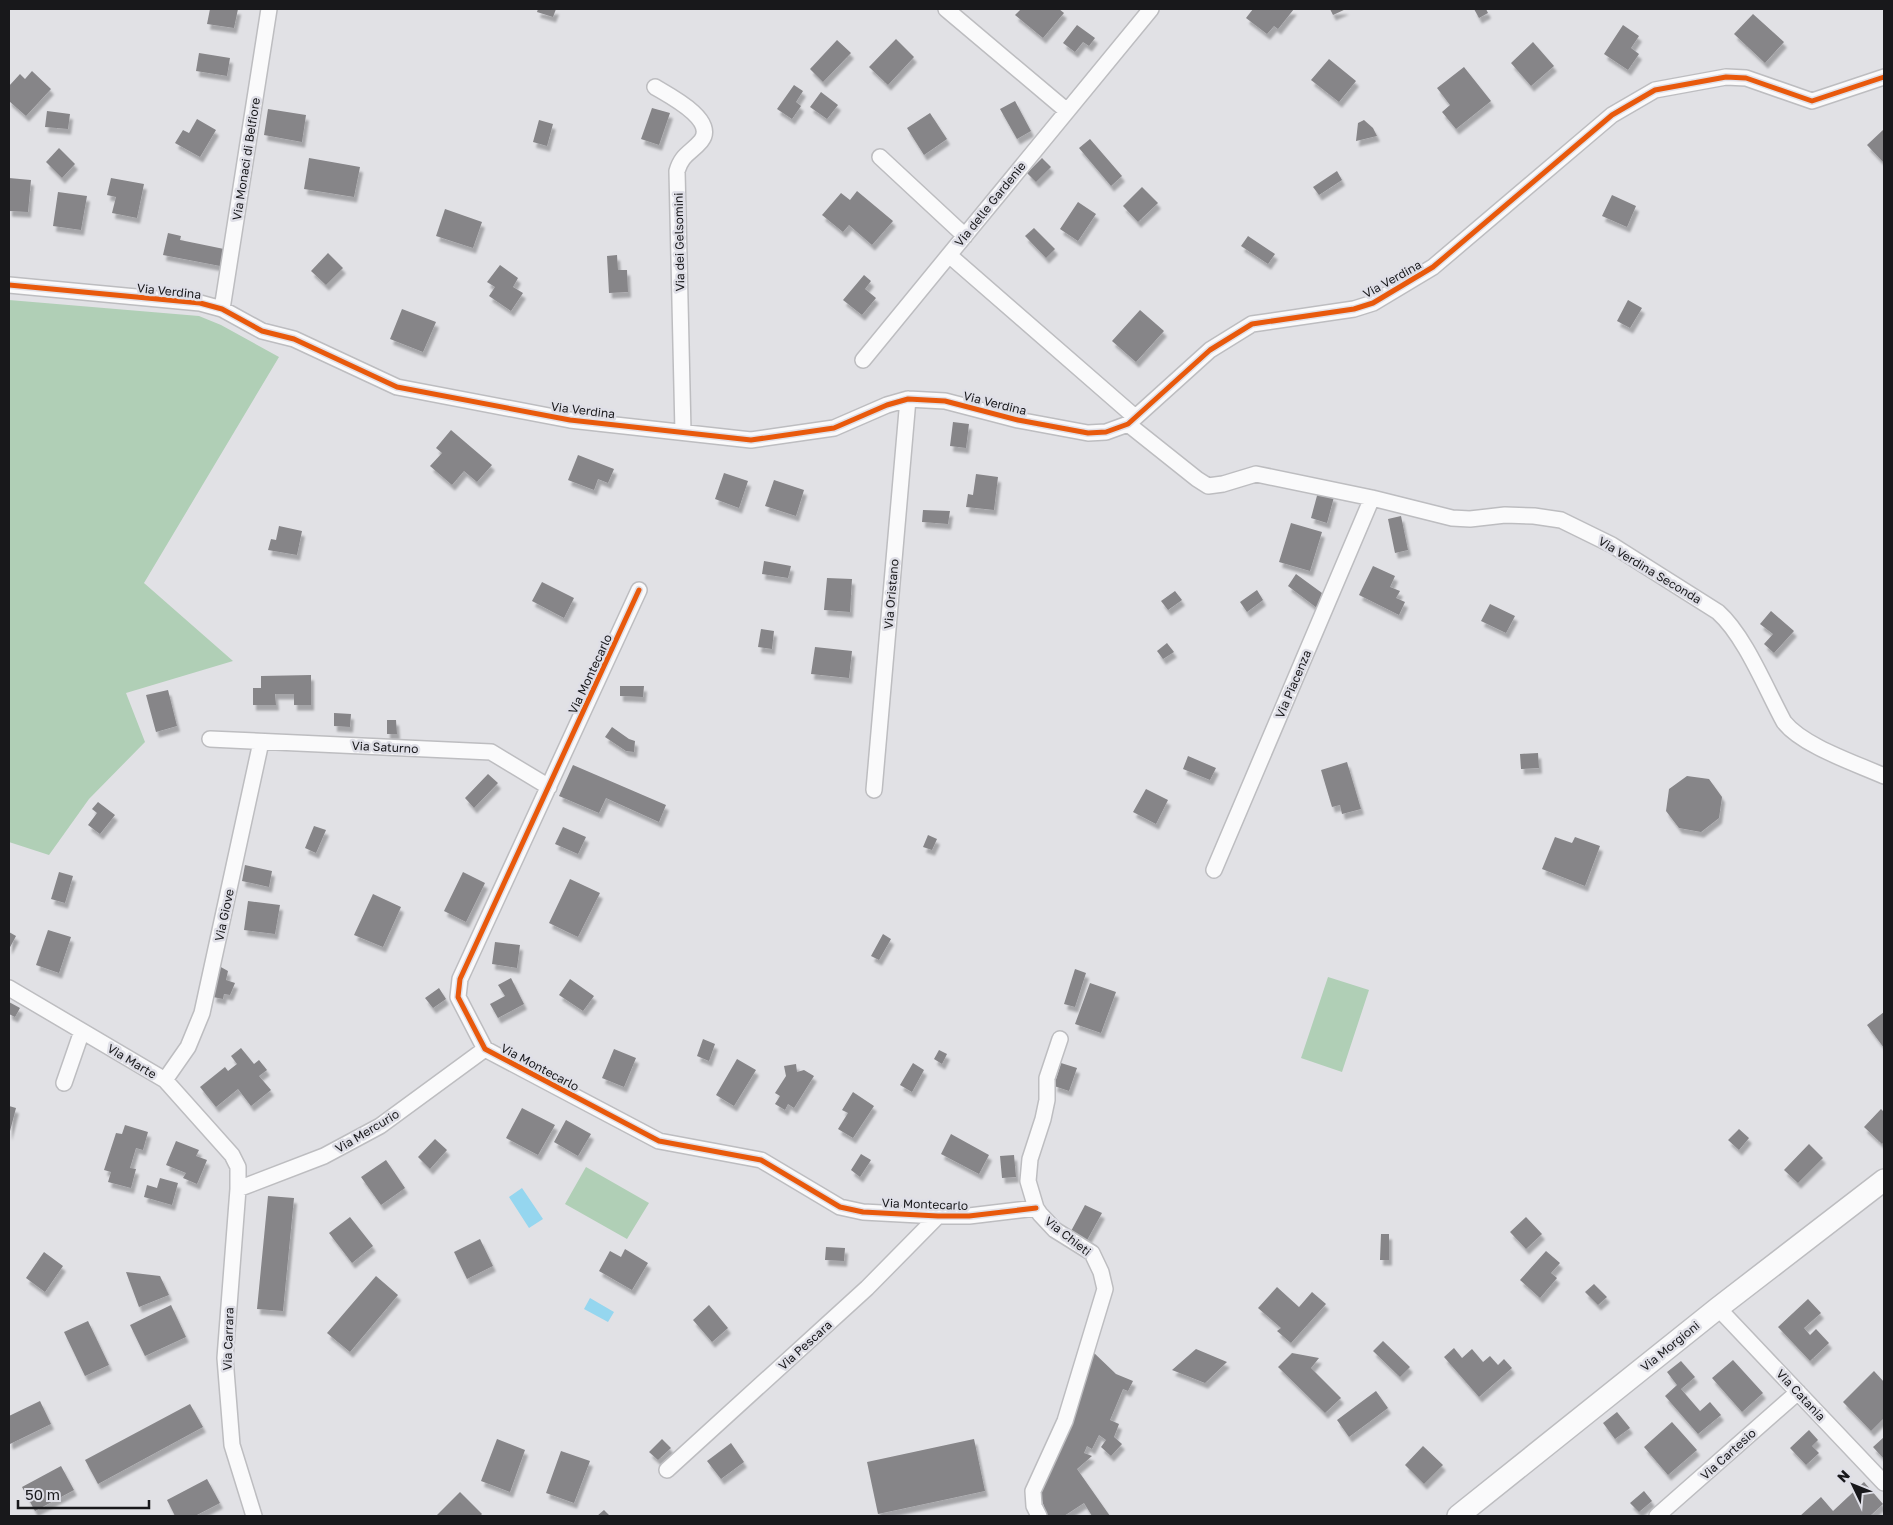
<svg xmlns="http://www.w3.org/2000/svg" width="1893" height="1525" font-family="'Golos Text',sans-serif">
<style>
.green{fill:#b0cfb6}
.water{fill:#95d6ef}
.building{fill:#868588;filter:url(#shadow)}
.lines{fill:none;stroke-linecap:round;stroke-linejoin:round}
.minor-casing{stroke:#bdbdc0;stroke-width:18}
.secondary-casing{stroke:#bdbdc0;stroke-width:24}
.minor{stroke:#fafafb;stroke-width:15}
.secondary{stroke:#fafafb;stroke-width:21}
.cycleway-casing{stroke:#dfdfe7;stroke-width:8}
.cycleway{stroke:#e8590c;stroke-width:5}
.labels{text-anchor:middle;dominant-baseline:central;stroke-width:5;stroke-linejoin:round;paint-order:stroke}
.street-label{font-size:12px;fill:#18181b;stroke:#dfdfe7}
</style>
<defs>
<filter id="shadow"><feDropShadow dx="3" dy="5.5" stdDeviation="1" flood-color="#0004"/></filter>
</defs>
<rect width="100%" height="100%" fill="#e1e1e5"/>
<!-- green -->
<path class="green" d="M9,300l190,16 22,9 58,32 -135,226 89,78 -107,32 19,49 -56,57 -40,56 -40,-13z
M1328,977l41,13 -27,82 -41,-14z
M586,1167l63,36 -22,36 -62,-35z"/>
<!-- water -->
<path class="water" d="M522,1188l21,31 -14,9 -20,-31z
M590,1298l24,14 -6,10 -24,-13z"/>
<!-- building -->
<path class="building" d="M210,9h28l-4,19 -27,-4z
M538,9h18l-3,8 -16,-5z
M1021,9h38l5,4 -21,25 -28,-23z
M1253,9h41l-16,20 -4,-3 -7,8 -21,-16z
M1330,9h16l-13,6z
M1474,9h12l2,4 -9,5z
M1753,14l31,28 -19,21 -31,-29z
M1077,25l18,13 -6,8 -6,-4 -8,10 -12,-9z
M1623,25l16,11 -8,12 8,6 -11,16 -24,-16z
M896,39l18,18 -26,28 -19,-18z
M837,40l14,13 -28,29 -13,-13z
M1533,42l21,24 -23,20 -20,-23z
M199,53l31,5 -3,18 -31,-5z
M1329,59l27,22 -17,21 -28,-22z
M1464,67l27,34 -35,28 -14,-17 8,-7 -13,-17z
M32,71l19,18 -25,27 -17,-15v-15l11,-12 5,5z
M794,85l9,6 -7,11 5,4 -9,13 -15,-10z
M821,92l17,13 -11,14 -17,-12z
M1015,101l16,30 -14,8 -17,-30z
M652,108l18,5 -11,32 -18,-6z
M268,109l38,6 -4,27 -38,-7z
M47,111l23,3 -2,15 -23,-2z
M930,113l17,26 -23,16 -17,-27z
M197,119l19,11 -16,27 -25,-14 8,-13 6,3z
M539,120l14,4 -6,22 -14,-4z
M1364,120l9,8 4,8 -21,5 2,-18z
M1884,129v34l-17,-18z
M1090,139l32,37 -11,10 -32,-38z
M59,148l16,16 -13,14 -16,-16z
M309,158l51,9 -6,30 -50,-8z
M1042,158l9,9 -15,15 -9,-9z
M1337,171l5,9 -23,15 -6,-8z
M9,178l22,2 -3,32 -19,-1z
M111,178l33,6 -7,34 -25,-5 4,-16 -9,-2z
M1142,187l16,16 -20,19 -15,-16z
M857,191l36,30 -21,24 -23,-20 -6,7 -21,-17 19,-22 9,7z
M58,192l29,4 -6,34 -28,-4z
M1612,195l24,11 -9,21 -25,-11z
M1078,202l18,12 -18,27 -18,-12z
M445,209l37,13 -9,26 -37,-12z
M1034,228l21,21 -9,9 -21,-22z
M168,233l13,3 -1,4 44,9 -4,17 -57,-11z
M1248,236l27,18 -7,10 -27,-18z
M328,253l15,15 -17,17 -15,-14z
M617,255l1,15h9l1,22 -19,1 -2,-37z
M500,265l18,13 -5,9 10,6 -12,18 -22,-15 6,-9 -8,-5z
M864,275l7,6 -6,8 11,9 -14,17 -19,-15z
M1628,300l14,8 -12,20 -13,-7z
M402,309l34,13 -13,30 -33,-13z
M1140,310l24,21 -28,31 -24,-21z
M953,422l16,2 -3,24 -16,-2z
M451,430l41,35 -15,17 -13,-11 -12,14 -22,-19 12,-13 -6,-5z
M578,455l36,14 -6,14 -10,-4 -4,11 -26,-10z
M724,473l24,8 -9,27 -24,-9z
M976,474l22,3 -4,33 -28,-3 2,-13 5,1z
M774,480l30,10 -8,26 -31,-10z
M1318,492l16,5 -7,26 -16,-5z
M923,510l27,1 -2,13 -26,-2z
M1401,516l7,34 -13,3 -7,-34z
M1291,523l31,9 -12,39 -31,-9z
M279,526l23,5 -5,24 -29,-5 3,-11 5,1z
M764,561l27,5 -3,12 -26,-4z
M1373,566l22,10 -5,11 10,4 -4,7 9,4 -6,13 -40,-20z
M1296,574l26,19 -5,15 -29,-22z
M827,578l25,1 -2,33 -26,-2z
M542,582l32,16 -10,20 -32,-17z
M1257,590l6,10 -16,12 -7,-10z
M1175,591l7,9 -14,10 -7,-9z
M1490,604l25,12 -9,17 -25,-12z
M1771,611l23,20 -20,22 -10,-9 9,-10 -13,-10z
M761,629l13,2 -2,18 -14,-2z
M1167,643l7,9 -11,7 -6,-8z
M815,647l37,4 -3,27 -38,-4z
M311,675v30h-17v-11h-19l1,11h-23v-17h8v-12z
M620,686h24l-1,11 -23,-1z
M168,690l9,36 -21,6 -10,-37z
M334,713l17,1 -1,13 -16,-1z
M387,720h9l1,14h-10z
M612,727l17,12 6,2 -1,11 -8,-1 -21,-14z
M1538,753l1,15 -18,1 -1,-15z
M1188,756l28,12 -6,12 -27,-11z
M1347,762l14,47 -19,5 -2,-9 -8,2 -11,-37z
M573,765l93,40 -7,17 -53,-24 -7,15 -40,-17z
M488,774l10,9 -24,25 -9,-10z
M1687,776l22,3 13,18 -3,21 -18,14 -22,-4 -13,-17 3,-22z
M1146,789l22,11 -12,24 -23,-12z
M98,802l17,13 -15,19 -12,-9 9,-12 -5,-4z
M314,826l12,4 -10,23 -11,-5z
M563,827l23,10 -8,17 -23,-10z
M928,835l9,4 -5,11 -9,-3z
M1555,837l17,6 3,-6 25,9 -15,40 -43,-17z
M245,865l27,6 -3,16 -27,-6z
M59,872l14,4 -8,27 -14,-4z
M463,872l22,11 -19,39 -22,-11z
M570,879l30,14 -22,44 -29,-14z
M373,894l28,13 -18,40 -29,-12z
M248,901l32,4 -5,29 -31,-4z
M48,930l23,7 -12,36 -23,-8z
M9,932l7,4 -7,13z
M883,934l8,5 -12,21 -8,-4z
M495,942l25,3 -3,23 -25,-4z
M219,966l9,5 -2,9 9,3 -5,12 -6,-1 -1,5 -10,-2z
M1075,969l11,4 -11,34 -11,-3z
M511,978l13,26 -26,14 -8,-14 15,-8 -7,-11z
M570,979l24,17 -11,15 -24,-16z
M1090,983l26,9 -15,41 -26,-9z
M439,988l7,11 -13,9 -8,-10z
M9,1002l11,6 -5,9 -6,-3z
M1884,1012v36l-17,-23z
M703,1039l12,5 -6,17 -12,-5z
M241,1048l13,16 5,-4 8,10 -8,6 12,14 -20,16 -13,-17 -22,18 -16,-20 25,-20 3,4 9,-7 -6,-8z
M614,1049l22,9 -12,29 -22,-9z
M939,1050l8,4 -5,10 -8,-5z
M737,1059l19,11 -22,36 -18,-11z
M913,1063l11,7 -12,22 -12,-7z
M1061,1063l16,5 -8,23 -15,-5z
M796,1064l1,8 7,-2 10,6 -20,32 -6,-4 -3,6 -10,-6 5,-8 -5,-3 11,-17 -2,-10z
M853,1092l21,14 -21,32 -15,-9 10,-16 -6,-3z
M9,1106l7,2 -7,27z
M522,1108l33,17 -17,30 -32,-17z
M1881,1109l3,3v30l-2,2 -18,-17z
M566,1120l25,14 -13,22 -24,-14z
M125,1125l23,7 -5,18 -7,-2 -6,20 6,1 -5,19 -23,-6 3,-10 -7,-2 12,-37 6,1z
M1739,1129l10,9 -10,12 -11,-10z
M951,1134l38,21 -10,19 -38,-20z
M435,1139l12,11 -17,19 -12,-12z
M176,1141l23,9 -3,6 11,4 -10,24 -14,-6 3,-5 -20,-8z
M1809,1144l14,14 -25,25 -14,-13z
M861,1154l10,6 -11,17 -9,-7z
M1014,1155l2,22 -14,1 -2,-22z
M386,1160l19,28 -24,17 -20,-28z
M160,1178l18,5 -6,22 -28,-8 3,-12 10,3z
M268,1196l26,2 -11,113 -26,-2z
M1085,1205l17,8 -16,29 -16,-9z
M350,1217l23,29 -21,17 -23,-30z
M1526,1217l16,17 -16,15 -16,-17z
M1381,1234h8v26h-9z
M480,1239l13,27 -26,13 -13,-27z
M826,1247l19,1 -1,13 -19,-1z
M625,1249l23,14 -16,27 -33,-19 11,-20 11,6z
M1546,1251l14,12 -9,10 6,5 -17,20 -20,-18z
M44,1252l19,14 -18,26 -19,-14z
M126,1272l34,4 9,19 -30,12z
M376,1276l22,19 -48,57 -23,-19z
M1594,1284l13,13 -9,8 -13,-13z
M1277,1287l22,20 13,-15 14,12 -35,39 -14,-12 4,-3 -23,-20z
M1808,1299l13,14 -17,15 6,7 6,-6 13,14 -19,18 -32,-34z
M171,1305l15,32 -41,19 -15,-31z
M709,1305l19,23 -16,14 -19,-22z
M88,1321l21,44 -24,11 -21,-44z
M1383,1341l27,26 -10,10 -27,-26z
M1454,1348l8,10 10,-9 11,13 7,-6 8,9 6,-6 8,9 -33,29 -35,-40z
M1196,1349l31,13 -22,21 -33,-13z
M1092,1351l24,23 17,7 -5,10 -5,-2 -13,31 9,4 -5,13 8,7 -11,12 -10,-9 5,-7 -7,-5 -7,14 -5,-3 -3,7 8,3 -15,13 33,47h-18l-8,-13 -20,13h-17l-8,-25z
M1292,1353l27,5 -8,10 30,30 -16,15 -47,-46z
M1733,1360l30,33 -21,19 -30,-34z
M1681,1361l14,16 -14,12 19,22 10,-9 11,13 -23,19 -33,-38 12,-11 -10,-13z
M1874,1371l10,11v36l-13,13 -28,-29z
M1376,1391l12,17 -39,29 -12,-17z
M40,1401l11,23 -41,20 -1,-3v-25z
M190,1404l13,23 -105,57 -13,-24z
M1617,1412l13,16 -15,11 -12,-16z
M1672,1422l25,28 -29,25 -24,-28z
M1809,1430l9,10 -6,6 7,7 -13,12 -16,-17z
M1884,1437v22l-11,-12z
M497,1439l28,11 -15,42 -29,-11z
M662,1439l9,9 -13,12 -9,-8z
M974,1439l11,52 -107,23 -11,-52z
M731,1443l13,19 -23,17 -14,-18z
M1423,1446l20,19 -19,19 -19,-19z
M561,1451l29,10 -16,42 -28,-10z
M61,1466l13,24 -39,21 -13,-24z
M207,1479l13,24 -25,13h-20l-8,-16z
M1864,1482l19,22 -13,12h-70l21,-19 12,14z
M1644,1491l8,10 -13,11 -9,-9z
M460,1492l22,22 -2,2h-44z
M604,1510l6,6h-13z"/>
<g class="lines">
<defs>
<path id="minor" d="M946,9l121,102
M655,87c13,8 63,33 46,54 -10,12 -19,13 -24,30l6,261
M880,157l85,79
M9,285l191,18 22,6 40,22 32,8 103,48 173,33 181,20 83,-12 53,-23 21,-6 37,2 73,19 70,13 18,-1 22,-8 82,-74 42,-26 102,-15 19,-6 60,-36 179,-152 43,-25 71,-13 20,1 66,23 72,-24
M222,309l47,-300
M863,360l86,-105
M1135,417l-186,-162 202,-246
M1128,424l69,55 11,7 15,-2 33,-10 116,24 80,20 18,1 35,-4 29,1 27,4 51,25 106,67c27,24 48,77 66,110 19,24 71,41 100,54
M639,590l-179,389 -2,18 27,52 174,92 102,19 79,47 23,5 75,4h31l67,-8
M210,739l281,13 58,35
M874,790l34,-391
M1214,870l158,-372
M9,988l156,92 67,75 6,12v22l-13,169 7,87 22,71
M165,1080l23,-33 14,-34 59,-271
M64,1083l18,-52
M238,1189l86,-33 56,-30 105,-77
M1718,1308l166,175
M667,1470l200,-182 71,-72
M1039,1516l-5,-10 -1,-15 32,-70 40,-132 -4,-17 -9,-19 -37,-23 -15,-16 -4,-6 -8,-27 2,-22 13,-40 4,-19v-22l13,-39
M1657,1516l141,-124"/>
<path id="secondary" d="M1458,1516l260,-208 166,-128"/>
</defs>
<!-- minor casing -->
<use href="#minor" class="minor-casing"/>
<!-- secondary casing -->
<use href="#secondary" class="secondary-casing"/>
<!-- minor -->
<use href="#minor" class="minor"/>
<!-- secondary -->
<use href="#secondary" class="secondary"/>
<defs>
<path id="cycleway" d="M9,285l191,18 22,6 40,22 32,8 103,48 173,33 181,20 83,-12 53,-23 21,-6 37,2 73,19 70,13 18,-1 22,-8 82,-74 42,-26 102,-15 19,-6 60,-36 179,-152 43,-25 71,-13 20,1 66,23 72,-24
M639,590l-179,389 -2,18 27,52 174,92 102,19 79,47 23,5 75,4h31l67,-8"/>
</defs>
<!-- cycleway casing -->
<use href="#cycleway" class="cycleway-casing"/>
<!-- cycleway -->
<use href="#cycleway" class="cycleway"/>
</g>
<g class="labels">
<!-- street labels -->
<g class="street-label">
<text transform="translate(246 159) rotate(-81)">Via Monaci di Belfiore</text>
<text transform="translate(990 204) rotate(-51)">Via delle Gardenie</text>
<text transform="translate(679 242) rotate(-91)">Via dei Gelsomini</text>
<text transform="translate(1392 279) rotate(-29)">Via Verdina</text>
<text transform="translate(169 291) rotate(6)">Via Verdina</text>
<text transform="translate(995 403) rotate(14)">Via Verdina</text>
<text transform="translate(583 410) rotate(7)">Via Verdina</text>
<text transform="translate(1650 570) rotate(31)">Via Verdina Seconda</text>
<text transform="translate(891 594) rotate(-85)">Via Oristano</text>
<text transform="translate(590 674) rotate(-65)">Via Montecarlo</text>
<text transform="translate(1293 684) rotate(-67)">Via Piacenza</text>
<text transform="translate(385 747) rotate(3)">Via Saturno</text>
<text transform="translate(224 915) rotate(-78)">Via Giove</text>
<text transform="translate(132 1061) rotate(31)">Via Marte</text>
<text transform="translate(540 1067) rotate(28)">Via Montecarlo</text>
<text transform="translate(367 1131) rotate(-31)">Via Mercurio</text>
<text transform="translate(925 1204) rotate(2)">Via Montecarlo</text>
<text transform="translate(1068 1236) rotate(38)">Via Chieti</text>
<text transform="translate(228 1339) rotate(-88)">Via Carrara</text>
<text transform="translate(805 1345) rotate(-42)">Via Pescara</text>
<text transform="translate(1670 1346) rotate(-39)">Via Morgioni</text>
<text transform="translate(1801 1395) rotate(47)">Via Catania</text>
<text transform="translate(1728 1454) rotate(-42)">Via Cartesio</text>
</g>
</g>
<!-- border -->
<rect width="1893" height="1525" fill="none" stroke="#18181b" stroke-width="20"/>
<!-- north arrow -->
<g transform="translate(1853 1485) rotate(313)" stroke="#dfdfe7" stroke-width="4" paint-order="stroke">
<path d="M0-4L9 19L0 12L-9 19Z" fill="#18181b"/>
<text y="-8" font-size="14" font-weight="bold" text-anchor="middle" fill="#18181b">N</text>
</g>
<!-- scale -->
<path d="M18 1500v8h131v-8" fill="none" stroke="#18181b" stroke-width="2.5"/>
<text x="25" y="1500" font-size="15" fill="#18181b" stroke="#dfdfe7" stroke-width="4" paint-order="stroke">50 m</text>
</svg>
